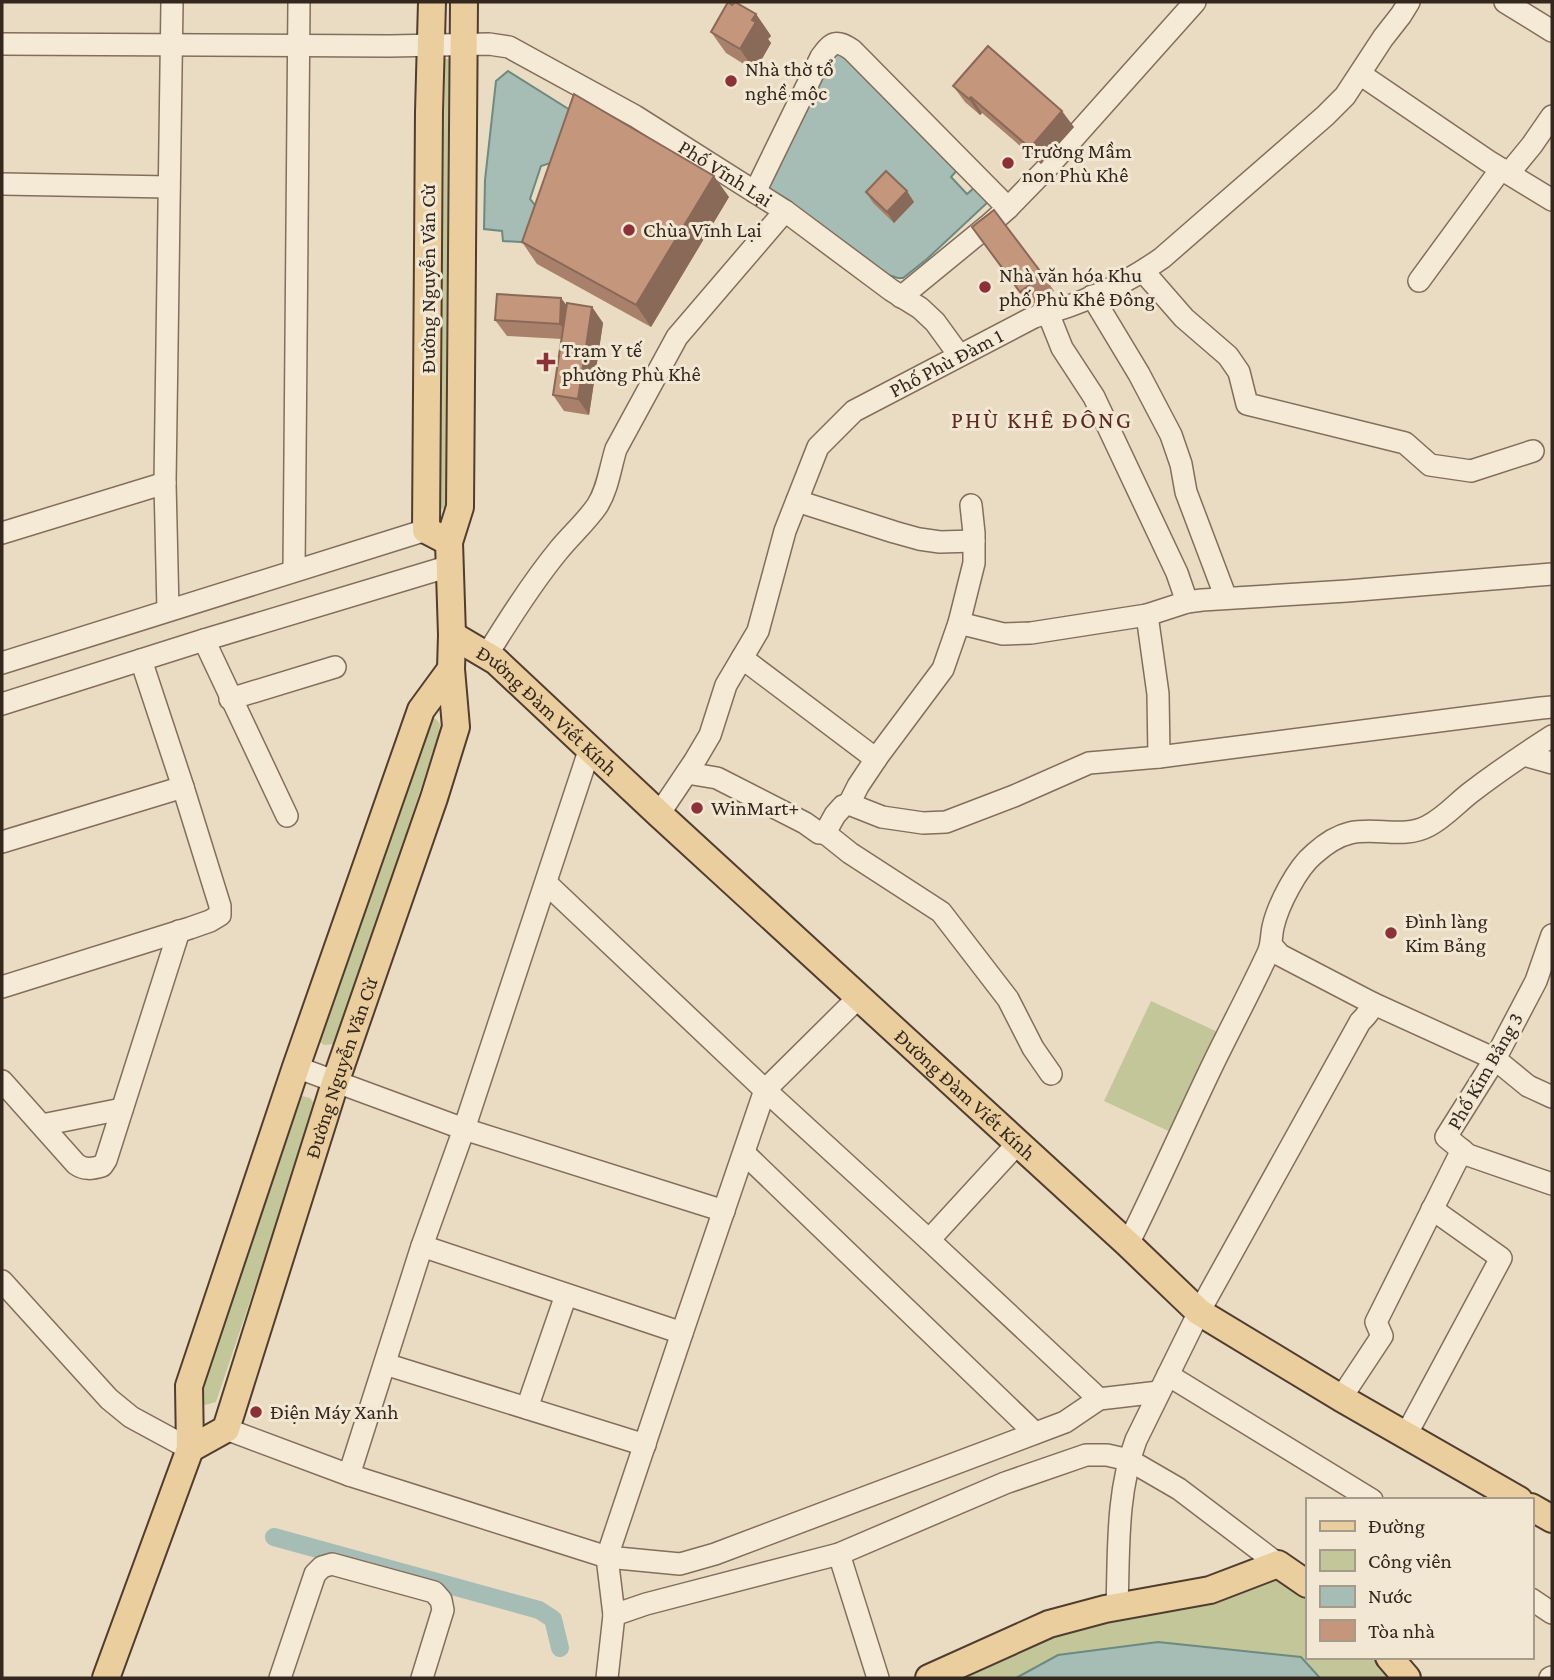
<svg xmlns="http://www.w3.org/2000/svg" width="1554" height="1680" font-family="'Crimson Pro',serif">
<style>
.green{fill:#c3c698}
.water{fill:#a5bdb4;stroke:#6d8a81;stroke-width:2}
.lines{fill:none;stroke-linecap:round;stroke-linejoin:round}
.canal{stroke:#a5bdb4;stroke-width:18}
.minor-casing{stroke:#826e5c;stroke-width:24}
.major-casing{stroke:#503d2f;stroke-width:30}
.minor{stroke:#f5ead5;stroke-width:21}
.major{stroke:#eace9e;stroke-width:26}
.wall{fill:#a9816b}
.shaded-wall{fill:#896957}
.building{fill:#c4967c;stroke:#896957;stroke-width:2}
.poi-dot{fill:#8b3137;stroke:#f2e7d2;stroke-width:2.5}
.labels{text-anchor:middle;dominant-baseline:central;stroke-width:6;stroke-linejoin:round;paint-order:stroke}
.poi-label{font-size:21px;fill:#33271e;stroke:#f2e7d2;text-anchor:start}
.street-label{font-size:21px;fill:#33271e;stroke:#f2e7d2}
.quarter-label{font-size:24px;letter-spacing:2px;fill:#5c2b22;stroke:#f2e7d2}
</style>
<rect width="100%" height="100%" fill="#eadcc3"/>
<!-- green -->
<path class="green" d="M445,59h4l1,3v29l-3,417 -3,2 -4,-3v-51z
M431,718l5,1 4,5 -1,9 -101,307 -4,4 -10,1 -4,-3 -1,-5z
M1151,1001l71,33 -47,100 -71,-33z
M302,1096l8,2 3,4v12l-97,288 -11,3 -5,-1 -2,-9 99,-297z
M1278,1564l29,20v73h82l18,21h-87l-20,-21 -242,-2 -42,23h-89l122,-54z"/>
<!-- water -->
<path class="water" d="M842,52l116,117 -7,8 16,17 8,-7 13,15 -61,57 -24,19h-5l-19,-6 -110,-80 -3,-9 65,-128z
M508,71l62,39 -10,50 -19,6 -11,33 5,6 1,38 -33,-2 -1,-10 -18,-2 1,-49 11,-99z
M1158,1642l143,15 19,21h-304l42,-23z"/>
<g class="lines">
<!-- canal -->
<path class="canal" d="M274,1537l265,73 14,9 7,29"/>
<defs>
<g id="minor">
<path d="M1505,2l47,29"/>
<path id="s1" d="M2,44l388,2 99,-2 20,3 126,69 150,95 106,79 29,18 15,14 24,33"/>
<path d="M1360,74l128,87 64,39"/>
<path d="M1509,173l23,-28 20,-29"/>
<path d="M2,184l167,3"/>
<path d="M755,192l66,-135c11,-15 15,-18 31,-7l156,158"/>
<path d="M1143,271l41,47 44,38 11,16 8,32 158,39 25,22 41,6 62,-20"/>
<path d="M1419,281l82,-112"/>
<path d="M1092,296l47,78 32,61 10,29 5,28 40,106"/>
<path d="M901,297l89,-73 18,-16 37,-38 150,-168"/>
<path d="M1048,313l14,35 32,49 83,176 10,29"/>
<path d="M797,501l97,31 25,7 21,3 34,-1"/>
<path d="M2,533l163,-50"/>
<path d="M294,570l5,-568"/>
<path d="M168,610l-3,-127 7,-481"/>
<path d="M1147,615l11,79 1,63"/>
<path d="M959,623l44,11 28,-1 116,-18 40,-13 15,-2 145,-9 205,-17"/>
<path d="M204,640l83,176"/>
<path d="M487,655c22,-36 44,-71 71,-104 12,-15 28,-29 39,-45 11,-17 13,-38 19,-57l61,-112 108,-126"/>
<path d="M742,658l134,101"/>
<path d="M2,663l424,-133"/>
<path d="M230,699l105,-32"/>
<path d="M2,704l202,-64 246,-74"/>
<path d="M1524,755l28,8"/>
<path d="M687,773l30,5 88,45 14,10h6l10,-18 8,-9 6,-2 33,13 41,6 23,-1 68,-26 75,-33 70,-6 382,-49 11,-1"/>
<path d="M849,804l9,-18 20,-30 65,-87 16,-46 15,-60v-30l-3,-28"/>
<path id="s2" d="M659,814l35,-52 16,-27 16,-50 32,-54 27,-100 33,-84 36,-36 180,-94c45,-12 90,-32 128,-59l163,-142 20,-20 38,-58 18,-23 8,-13"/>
<path d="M825,833l25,20 91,59 67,87 25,49 18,26"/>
<path d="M2,842l181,-55 -42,-127"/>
<path d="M546,883l219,207 164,150 170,159"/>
<path d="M1552,935l-16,46 -41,78 -49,78 22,18 84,29"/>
<path d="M2,987l188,-59 20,-7 10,-6v-9l-37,-119"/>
<path d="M860,996l-95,94 -83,243 -75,224 7,58 32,-11 193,-50 166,-71 81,-28h21l22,5 50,29 99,75"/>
<path d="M1372,1003l123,56 33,27 24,11"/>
<path d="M296,1067l168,62 260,82"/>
<path d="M2,1081l74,83c8,6 16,5 26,2l4,-6 73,-229"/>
<path d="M42,1125l80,-16"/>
<path d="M744,1153l291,280"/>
<path d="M929,1240l89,-97"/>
<path d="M1128,1244c30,-60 57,-122 86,-182 18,-37 37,-72 54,-109 4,-9 3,-17 5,-26 5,-22 24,-59 41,-73 10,-9 23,-18 36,-21 26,-6 54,6 78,-7 16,-8 28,-22 42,-33 26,-20 54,-39 82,-57"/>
<path d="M422,1246l260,87"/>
<path d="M2,1281l107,118 22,18 59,32"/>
<path d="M385,1364l260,81"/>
<path d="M1168,1375l204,125"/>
<path d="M1341,1398l41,-62 -6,-14 86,-172"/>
<path d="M527,1408l39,-113"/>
<path d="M226,1429l123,46 258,82 73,7 35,-10 350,-132 34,-23 60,-7"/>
<path d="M1406,1435l95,-177 -69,-49"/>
<path d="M349,1475l73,-229 42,-117 126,-381"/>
<path d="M839,1554l39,124"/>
<path d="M1531,1599l21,14"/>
<path d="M1117,1607c2,-55 -1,-114 19,-167l63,-128 161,-290c6,-6 11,-11 12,-19l-92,-48 -8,-9"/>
<path d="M280,1678l35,-104 7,-7 10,-3 102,28 7,8 2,10 -21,68"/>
<path d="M607,1678l7,-63"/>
<path d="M1550,1678l2,-1"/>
</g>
<g id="major">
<path d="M432,2l-3,110 -3,418 23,12"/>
<path id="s3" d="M452,635l44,26 163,153 469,430 71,68 142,86 178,102"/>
<path id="s4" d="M190,1449l36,-20 110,-349 98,-282 22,-71 -5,-58 1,-34 -3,-93 11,-35 4,-505"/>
<path d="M1531,1507l21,12"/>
<path d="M1389,1657l18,21"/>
<path d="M106,1678l84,-229 -1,-63 107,-319 125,-357 30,-41"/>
<path d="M929,1678l120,-54 56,-15 105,-19 68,-26 29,20"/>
</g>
</defs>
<!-- minor casing -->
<use href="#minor" class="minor-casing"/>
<!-- major casing -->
<use href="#major" class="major-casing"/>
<!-- minor -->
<use href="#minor" class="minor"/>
<!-- major -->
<use href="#major" class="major"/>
</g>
<!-- wall -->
<path class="wall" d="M732,5l24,9 15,22 -3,3 3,4 -16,28 -29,-18 -15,-21z
M953,86l121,41 -33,37 -59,-51 -2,2 -15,-13z
M866,192l48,10 -20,21 -21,-20z
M729,197l-78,130 -114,-63 -15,-22z
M972,227l71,48 11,16 -23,17z
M561,298l6,8 25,1 11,16 -14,92 -25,-4 -11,-16 9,-56 -55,-3 -12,-16z"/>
<!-- shaded-wall -->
<path class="shaded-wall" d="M756,14l15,22 -3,3 3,4 -16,28 -15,-22z
M971,97l11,16 -2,2 -11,-16z
M1062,111l12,16 -33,37 -11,-16z
M714,176l15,21 -78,130 -15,-22z
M907,191l7,11 -20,21 -7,-11z
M561,298l12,16 -2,26 -11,-16z
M592,307l11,16 -14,92 -11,-16z"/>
<!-- building -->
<path class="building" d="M728,2l4,3 3,-3 21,12 -4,6 4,2 -16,27 -29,-17z
M988,46l74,65 -32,37 -59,-51 -2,2 -16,-13z
M574,94l140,82 -78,129 -114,-63z
M886,171l21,20 -20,21 -21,-20z
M994,210l49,65 -23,17 -48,-65z
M497,294l64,4 -1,26 -65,-4z
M567,303l25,4 -14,92 -25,-4z"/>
<!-- markers -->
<g class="poi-dot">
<circle cx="731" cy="81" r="7"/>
<circle cx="1008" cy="163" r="7"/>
<circle cx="629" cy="230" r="7"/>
<circle cx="985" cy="287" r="7"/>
<path d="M542.5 351.5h7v7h7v7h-7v7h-7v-7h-7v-7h7z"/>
<circle cx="697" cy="808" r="7"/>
<circle cx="1391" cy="933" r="7"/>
<circle cx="256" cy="1412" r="7"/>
</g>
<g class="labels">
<!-- poi labels -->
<g class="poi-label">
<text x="745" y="69">Nhà thờ tổ<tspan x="745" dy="24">nghề mộc</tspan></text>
<text x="1022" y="151">Trường Mầm<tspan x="1022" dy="24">non Phù Khê</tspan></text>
<text x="643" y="230">Chùa Vĩnh Lại</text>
<text x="999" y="275">Nhà văn hóa Khu<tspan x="999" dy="24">phố Phù Khê Đông</tspan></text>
<text x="562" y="350">Trạm Y tế<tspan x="562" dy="24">phường Phù Khê</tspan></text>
<text x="711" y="808">WinMart+</text>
<text x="1405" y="921">Đình làng<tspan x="1405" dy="24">Kim Bảng</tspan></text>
<text x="270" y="1412">Điện Máy Xanh</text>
</g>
<!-- street labels -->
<g class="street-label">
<text stroke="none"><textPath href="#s1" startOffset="758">Phố Vĩnh Lại</textPath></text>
<text transform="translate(428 279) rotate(-90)">Đường Nguyễn Văn Cừ</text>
<text stroke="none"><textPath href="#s2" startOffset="558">Phố Phù Đàm 1</textPath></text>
<text stroke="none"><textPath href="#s3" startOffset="122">Đường Đàm Viết Kính</textPath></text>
<text stroke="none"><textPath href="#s4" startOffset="420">Đường Nguyễn Văn Cừ</textPath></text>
<text transform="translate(1485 1071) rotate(-60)">Phố Kim Bảng 3</text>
<text stroke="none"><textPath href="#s3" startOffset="690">Đường Đàm Viết Kính</textPath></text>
</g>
<!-- quarter labels -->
<g class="quarter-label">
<text x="1042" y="419">PHÙ KHÊ ĐÔNG</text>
</g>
</g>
<!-- border -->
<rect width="1554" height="1680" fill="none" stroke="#33271e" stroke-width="7"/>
<!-- legend -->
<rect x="1306" y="1498" width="228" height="161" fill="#f2e7d2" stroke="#a69a8a" stroke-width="2"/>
<rect x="1320" y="1521" width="35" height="10" fill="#eace9e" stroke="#a69a8a" stroke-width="2"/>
<text x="1368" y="1533" font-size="21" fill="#33271e">Đường</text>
<rect x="1320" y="1550" width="35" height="21" fill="#c3c698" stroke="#a69a8a" stroke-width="2"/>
<text x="1368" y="1568" font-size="21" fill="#33271e">Công viên</text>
<rect x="1320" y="1586" width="35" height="21" fill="#a5bdb4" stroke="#a69a8a" stroke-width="2"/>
<text x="1368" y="1603" font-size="21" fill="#33271e">Nước</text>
<rect x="1320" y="1620" width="35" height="21" fill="#c4967c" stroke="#a69a8a" stroke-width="2"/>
<text x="1368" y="1638" font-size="21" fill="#33271e">Tòa nhà</text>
</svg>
